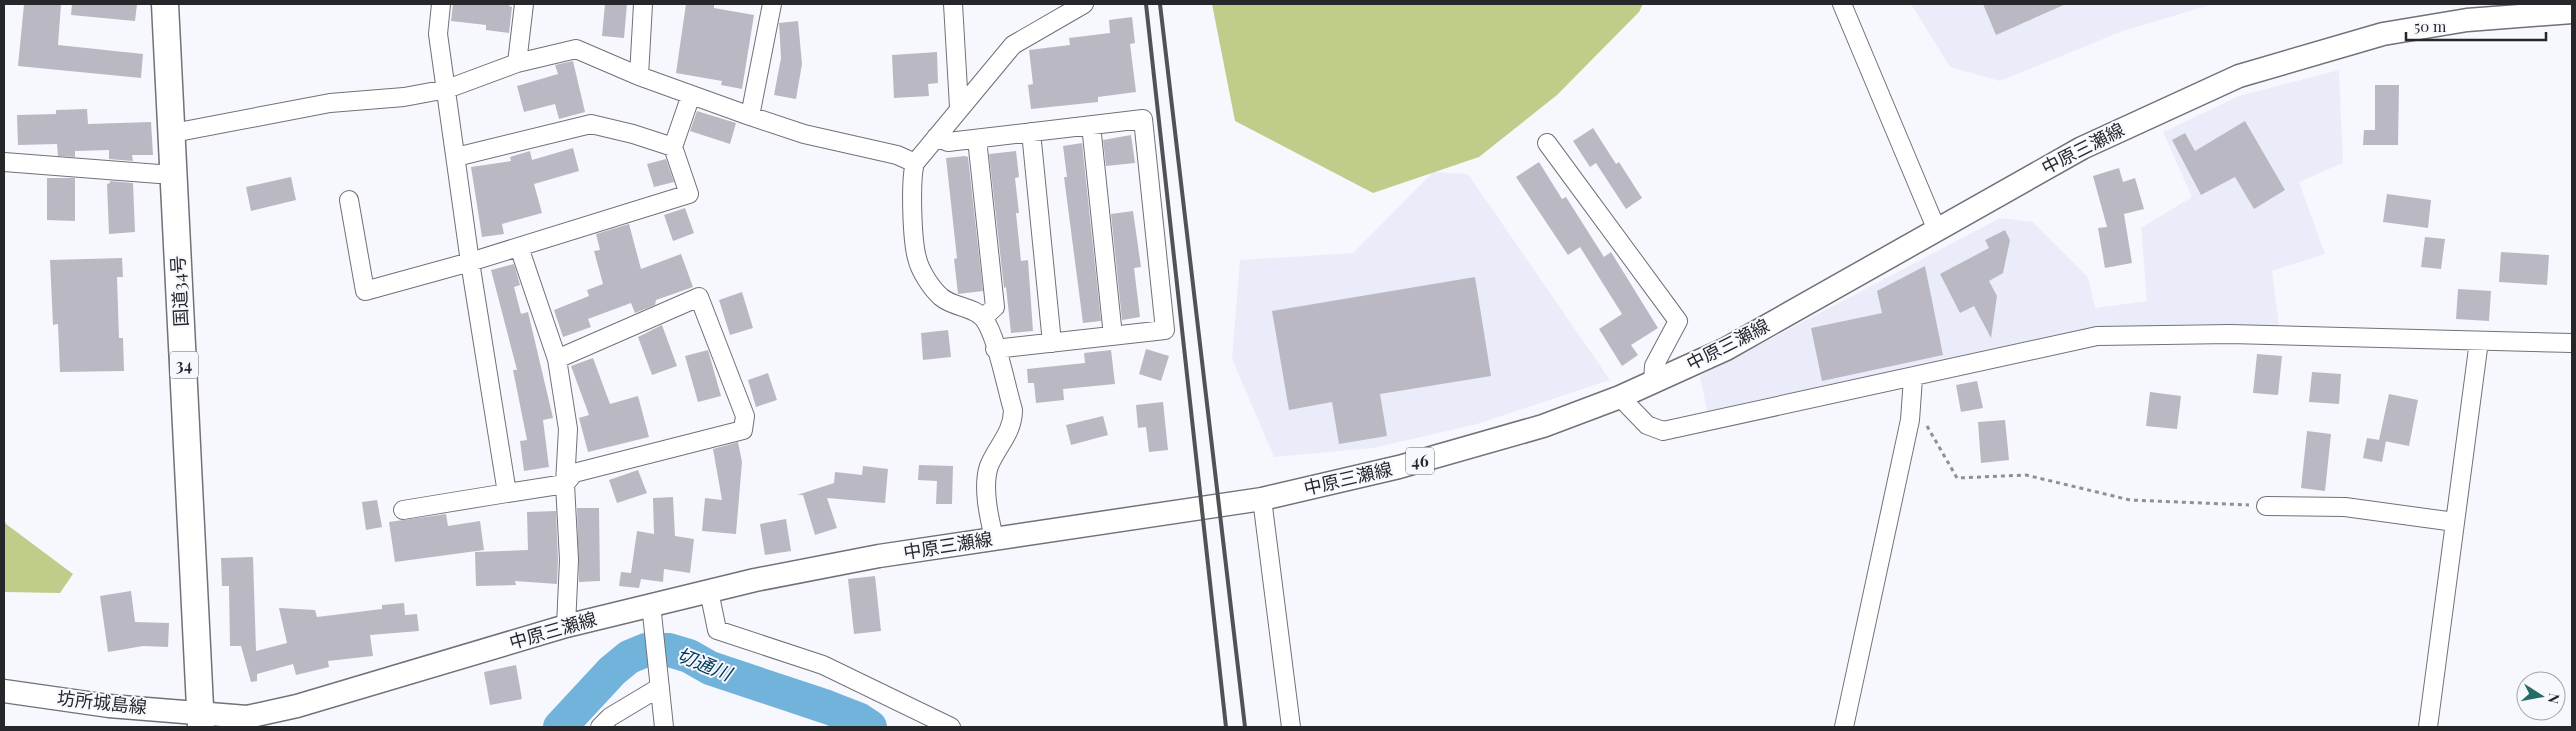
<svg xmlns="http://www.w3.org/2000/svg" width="2576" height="731" font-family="'Playfair Display','Noto Sans JP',serif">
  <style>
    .built { fill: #eaecfa }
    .forest { fill: #bfcd8a }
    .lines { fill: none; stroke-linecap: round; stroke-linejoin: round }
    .river { stroke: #71b3db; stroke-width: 34 }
    .building { fill: #bab9c3 }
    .minor-casing { stroke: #707179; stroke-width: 20 }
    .major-casing { stroke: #707179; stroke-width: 25 }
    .highway-casing { stroke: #707179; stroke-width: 29 }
    .path { stroke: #8f9095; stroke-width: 3; stroke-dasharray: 4 4; stroke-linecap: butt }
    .minor { stroke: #fff; stroke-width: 18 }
    .major { stroke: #fff; stroke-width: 22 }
    .highway { stroke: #fff; stroke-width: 26 }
    .rail { stroke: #515255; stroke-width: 4 }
    .labels { text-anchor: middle; stroke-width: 4; stroke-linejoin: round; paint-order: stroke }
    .shield { fill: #f7f8fe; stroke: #65666a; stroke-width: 1 }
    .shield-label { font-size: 16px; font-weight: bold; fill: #26272a }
    .street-label { font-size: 18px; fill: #26272a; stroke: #f7f8fe }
    .water-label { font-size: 19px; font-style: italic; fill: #003b56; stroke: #f7f8fe }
  </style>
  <rect width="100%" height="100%" fill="#f7f8fe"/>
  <path class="built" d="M 1911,4 L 2213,4 L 2123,31 L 2000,81 L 1950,67 Z
    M 2339,70 L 2343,163 L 2299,182 L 2325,254 L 2272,271 L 2279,326 L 2194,324 L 2085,329 L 1707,411 L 1700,376 L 2000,218 L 2033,222 L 2088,277 L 2095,308 L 2147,301 L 2141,228 L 2192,197 L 2163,132 L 2239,96 Z
    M 1433,172 L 1468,174 L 1610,380 L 1477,424 L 1373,448 L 1274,457 L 1232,359 L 1240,260 L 1353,253 Z"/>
  <path class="forest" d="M 1212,4 L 1643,4 L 1639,12 L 1557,95 L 1479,157 L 1373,193 L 1235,121 Z
    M 4,519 L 6,524 L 73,574 L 60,593 L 4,592 Z"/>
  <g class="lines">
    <path class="river" d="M 560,727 L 612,671 L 629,657 L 646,650 L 669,650 L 689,656 L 710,668 L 827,707 L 858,719 L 870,727"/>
  </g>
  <path class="building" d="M 24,4 L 61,4 L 58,45 L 143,54 L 141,78 L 18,66 Z
    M 72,4 L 137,4 L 135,21 L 71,15 Z
    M 453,4 L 510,4 L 509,6 L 512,7 L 509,33 L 486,30 L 486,25 L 451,21 Z
    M 605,4 L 627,4 L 624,38 L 602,36 Z
    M 686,4 L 714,4 L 714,8 L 754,15 L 742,89 L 721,85 L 722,81 L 676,73 Z
    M 1983,4 L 2066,4 L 1996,35 Z
    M 1132,17 L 1135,43 L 1130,44 L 1136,92 L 1098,97 L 1098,102 L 1031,109 L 1028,85 L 1033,84 L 1029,50 L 1070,45 L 1069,38 L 1110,33 L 1109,20 Z
    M 798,21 L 802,64 L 796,99 L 774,95 L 781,58 L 779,23 Z
    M 937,52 L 938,83 L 928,84 L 929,96 L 894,98 L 892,55 Z
    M 573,61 L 585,112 L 559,119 L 555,104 L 524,112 L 517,86 L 558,74 L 555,65 Z
    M 2375,85 L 2399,85 L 2398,145 L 2363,145 L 2364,130 L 2375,130 Z
    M 87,109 L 88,124 L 151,122 L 153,155 L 132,155 L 133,161 L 109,159 L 109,150 L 75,151 L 75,157 L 58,156 L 57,144 L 18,145 L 17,115 L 56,114 L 56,110 Z
    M 697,111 L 736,123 L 730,144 L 690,131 Z
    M 2245,121 L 2285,190 L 2254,209 L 2235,177 L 2201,195 L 2172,140 L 2185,133 L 2195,151 Z
    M 1593,128 L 1616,164 L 1619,162 L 1642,198 L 1626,209 L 1596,163 L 1590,167 L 1573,141 Z
    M 1131,135 L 1135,163 L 1106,166 L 1103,140 Z
    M 1082,143 L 1101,321 L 1083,323 L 1064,177 L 1067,177 L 1063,146 Z
    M 573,148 L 579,171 L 534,184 L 542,213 L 502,224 L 504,234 L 482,237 L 471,167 L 511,161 L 510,157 L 530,151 L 532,160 Z
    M 1016,151 L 1019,177 L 1015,178 L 1019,213 L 1016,213 L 1021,261 L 1028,260 L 1033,331 L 1011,333 L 1006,287 L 1004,288 L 989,154 Z
    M 965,156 L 968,157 L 983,291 L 958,294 L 954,259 L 957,258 L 946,158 Z
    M 666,159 L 674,182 L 654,187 L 647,164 Z
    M 1539,162 L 1562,199 L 1566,197 L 1604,257 L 1611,252 L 1658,328 L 1631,345 L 1638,355 L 1622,366 L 1599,329 L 1622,314 L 1580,247 L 1568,255 L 1516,177 Z
    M 2119,168 L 2123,182 L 2135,178 L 2144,209 L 2124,214 L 2132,263 L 2105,268 L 2098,228 L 2107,227 L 2093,176 Z
    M 291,177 L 296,200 L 251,211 L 246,187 Z
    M 47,178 L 75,178 L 75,221 L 47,220 Z
    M 110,181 L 133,183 L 135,232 L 109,234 L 107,184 L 110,183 Z
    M 2387,194 L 2431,200 L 2428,228 L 2383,222 Z
    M 685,208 L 694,233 L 673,241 L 664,215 Z
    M 1133,211 L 1141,267 L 1134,268 L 1140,317 L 1122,320 L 1111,214 Z
    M 629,224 L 641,269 L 681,254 L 693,287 L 656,300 L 655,305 L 635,313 L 631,303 L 588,319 L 591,327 L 563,337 L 554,310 L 589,296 L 587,290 L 603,284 L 594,251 L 600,250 L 596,234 Z
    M 2005,230 L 2010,240 L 2003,273 L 1989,281 L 1997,296 L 1991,338 L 1974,306 L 1960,313 L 1940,274 L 1989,248 L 1985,240 Z
    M 2425,237 L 2445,239 L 2441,269 L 2421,267 Z
    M 2501,252 L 2549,255 L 2547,285 L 2499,282 Z
    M 122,258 L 123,277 L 117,277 L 119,338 L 123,338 L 124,371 L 60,372 L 58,324 L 53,325 L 50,260 Z
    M 514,264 L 520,285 L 514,287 L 521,314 L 528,312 L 553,418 L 543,420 L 549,467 L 524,471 L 520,441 L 527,440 L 513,370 L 517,370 L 491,270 Z
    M 1925,266 L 1943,355 L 1822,381 L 1811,328 L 1882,313 L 1877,291 Z
    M 1475,277 L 1491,376 L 1380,394 L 1387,436 L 1339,444 L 1332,402 L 1289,410 L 1272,311 Z
    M 2458,289 L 2491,291 L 2489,321 L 2456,319 Z
    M 742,292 L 753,328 L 730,335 L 719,300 Z
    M 662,325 L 677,366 L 652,375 L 638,337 Z
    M 948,330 L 951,357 L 923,360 L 921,333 Z
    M 1146,349 L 1169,356 L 1161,381 L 1139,374 Z
    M 708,350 L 721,396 L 698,402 L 685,356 Z
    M 1111,350 L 1115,384 L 1063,389 L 1064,400 L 1036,403 L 1034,383 L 1028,383 L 1027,369 L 1085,363 L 1084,353 Z
    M 2257,354 L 2282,356 L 2278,395 L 2253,393 Z
    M 593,358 L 610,404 L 638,396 L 649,437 L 588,452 L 579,418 L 589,415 L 571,366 Z
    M 2312,372 L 2341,374 L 2339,404 L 2309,402 Z
    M 768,373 L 777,400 L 756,407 L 748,380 Z
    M 1977,381 L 1983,408 L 1961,412 L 1956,385 Z
    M 2150,392 L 2181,396 L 2177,429 L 2146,426 Z
    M 2389,394 L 2418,400 L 2409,446 L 2379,440 Z
    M 1163,402 L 1168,450 L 1149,452 L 1146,427 L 1138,428 L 1136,405 Z
    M 1103,416 L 1108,435 L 1071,445 L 1066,425 Z
    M 2005,420 L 2009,460 L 1981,463 L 1978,422 Z
    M 2307,431 L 2331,434 L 2325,491 L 2301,488 Z
    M 2367,438 L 2386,441 L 2382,462 L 2363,458 Z
    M 738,442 L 742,462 L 736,534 L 702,531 L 705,498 L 722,500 L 713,449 Z
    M 919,465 L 953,466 L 952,504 L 936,504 L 937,481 L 918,480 Z
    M 863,466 L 888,469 L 885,503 L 827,498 L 837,528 L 815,535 L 803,495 L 797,495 L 834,483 L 835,472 L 862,475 Z
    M 638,470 L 647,493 L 617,503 L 609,480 Z
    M 673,497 L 675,536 L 694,539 L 690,573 L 664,569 L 663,582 L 641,579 L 639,588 L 619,586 L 621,572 L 631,573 L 637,531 L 654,534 L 653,498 Z
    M 377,500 L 382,527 L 366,530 L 362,502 Z
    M 577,508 L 599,508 L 600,581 L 579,582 Z
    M 556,511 L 558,560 L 557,584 L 515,581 L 516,585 L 476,586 L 475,552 L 528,550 L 527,512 Z
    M 446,514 L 448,526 L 480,521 L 484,550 L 395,562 L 389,522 Z
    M 786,519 L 791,551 L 765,555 L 760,524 Z
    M 253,557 L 256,651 L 287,643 L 279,608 L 315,610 L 317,617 L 382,609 L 382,605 L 404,603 L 405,615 L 417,614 L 419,631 L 370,635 L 373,656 L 328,661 L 329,667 L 296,675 L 293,664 L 257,674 L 257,681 L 251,682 L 241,646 L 230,646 L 229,586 L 222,586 L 221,558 Z
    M 875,576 L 881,631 L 854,634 L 848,579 Z
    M 131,591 L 135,622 L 169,623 L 168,647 L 143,646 L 108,652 L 100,596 Z
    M 516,665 L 522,699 L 490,705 L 484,672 Z"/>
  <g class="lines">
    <defs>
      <path id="minor" d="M 441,4 L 438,34 L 470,262 L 507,493 L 565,484 L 569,560 L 566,626
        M 953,4 L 959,107
        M 1842,4 L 1936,228
        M 517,63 L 524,4
        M 639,76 L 643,4
        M 750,116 L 772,4
        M 1091,125 L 1113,336
        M 1031,132 L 1052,343
        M 173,133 L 330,103 L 404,97 L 447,89 L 517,63 L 576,49 L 639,76 L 750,116 L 804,134 L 897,155 L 915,163
        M 936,137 L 948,142 L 1143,119 L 1165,330 L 995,349
        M 977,139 L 995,307 L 983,318
        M 1547,143 L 1678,321 L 1654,366 L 1653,382
        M 456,157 L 591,124 L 633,134 L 673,147
        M 4,162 L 159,174 L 174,172
        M 349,200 L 365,291 L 470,262 L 689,194 L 673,147 L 691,95
        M 519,247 L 557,359 L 568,429 L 565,484
        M 557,359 L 699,297 L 745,416 L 743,430 L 574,473 L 565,484
        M 1620,397 L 1647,425 L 1663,431 L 2097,336 L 2230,334 L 2572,343
        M 1262,499 L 1291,727
        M 2266,506 L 2345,507 L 2455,522
        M 403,510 L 507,493
        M 994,538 C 989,517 982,487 989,466 C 997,446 1013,433 1013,410 C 1006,387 997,337 984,319 C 974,306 954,308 941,297 C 931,288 920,271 917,258 C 912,240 910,180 915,163 L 1013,45 L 1084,4
        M 709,591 L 717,630 L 823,665 L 951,727
        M 651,604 L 664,727
        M 600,727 L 610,717 L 660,687
        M 1844,727 L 1910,420 L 1913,378
        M 2428,727 L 2479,341"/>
      <path id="major" d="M 4,691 L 109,706 L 247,717 L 297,706 L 566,626 L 755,580 L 879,556 L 1262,499 L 1399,467 L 1543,426 L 1620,397 L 1726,349 L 2082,148 L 2239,76 L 2383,34 L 2467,20 L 2572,12"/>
      <path id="highway" d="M 165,4 L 201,727"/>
    </defs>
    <use href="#minor" class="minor-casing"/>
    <use href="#major" class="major-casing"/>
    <use href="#highway" class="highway-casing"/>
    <path class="path" d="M 1927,426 L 1957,478 L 2026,475 L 2130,500 L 2249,505"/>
    <use href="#minor" class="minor"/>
    <use href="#major" class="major"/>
    <use href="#highway" class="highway"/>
    <path class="rail" d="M 1146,4 L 1226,727
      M 1160,4 L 1245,727"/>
  </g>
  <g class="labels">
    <g class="shield">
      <rect x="170" y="351.5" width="28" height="27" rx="4"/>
      <rect x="1406" y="447.5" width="28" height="27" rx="4"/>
    </g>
    <g class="shield-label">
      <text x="184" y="371">34</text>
      <text x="1420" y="467">46</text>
    </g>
    <g class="street-label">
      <text transform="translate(2083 149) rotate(-27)" y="6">中原三瀬線</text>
      <text transform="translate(180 291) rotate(-93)" y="6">国道34号</text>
      <text transform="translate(1728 345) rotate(-27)" y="6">中原三瀬線</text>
      <text transform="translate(1348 479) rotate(-13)" y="6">中原三瀬線</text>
      <text transform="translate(948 546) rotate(-9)" y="6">中原三瀬線</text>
      <text transform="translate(553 631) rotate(-16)" y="6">中原三瀬線</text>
      <text transform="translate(102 703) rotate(6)" y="6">坊所城島線</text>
    </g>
    <g class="water-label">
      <text transform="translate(704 664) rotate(22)" y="7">切通川</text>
    </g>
  </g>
  <rect width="2576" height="731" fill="none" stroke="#26272a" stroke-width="10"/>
  <g transform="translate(2541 696) rotate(101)"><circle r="24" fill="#f7f8fe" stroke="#a3a4a9"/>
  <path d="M0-4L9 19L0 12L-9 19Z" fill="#236d65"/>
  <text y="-8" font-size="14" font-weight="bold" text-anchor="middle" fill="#26272a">N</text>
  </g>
  <path d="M2406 32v8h140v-8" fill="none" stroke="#26272a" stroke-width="2.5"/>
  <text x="2414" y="32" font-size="15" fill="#26272a" stroke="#f7f8fe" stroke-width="4" paint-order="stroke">50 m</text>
</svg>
